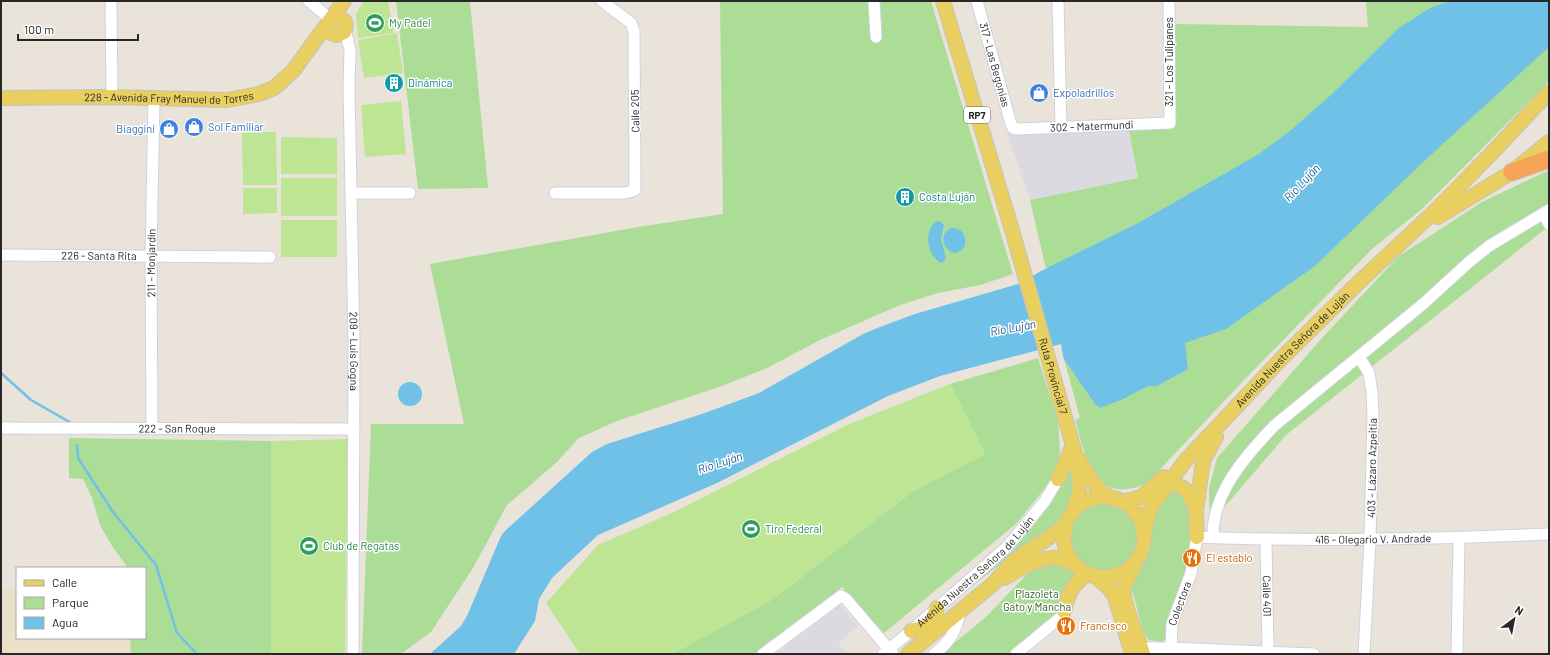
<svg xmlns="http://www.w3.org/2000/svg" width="1550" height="655" font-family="Barlow,sans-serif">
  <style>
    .industrial { fill: #dcd9e1 }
    .education { fill: #eae1c8 }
    .green { fill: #acdd97 }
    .pitch { fill: #bee593 }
    .water { fill: #70c1e7 }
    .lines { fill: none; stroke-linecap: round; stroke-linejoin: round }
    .stream { stroke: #70c1e7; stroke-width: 2.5 }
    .minor-casing { stroke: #ced1e0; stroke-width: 13 }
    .major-casing { stroke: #c3c3c3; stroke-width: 16 }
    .highway-casing { stroke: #c3c3c3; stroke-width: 19 }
    .minor { stroke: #fff; stroke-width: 11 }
    .major { stroke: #e8cf5f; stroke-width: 14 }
    .highway { stroke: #f5a458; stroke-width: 17 }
    .labels { text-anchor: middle; stroke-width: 3; stroke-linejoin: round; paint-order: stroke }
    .shield { fill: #fff; stroke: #686868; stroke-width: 1 }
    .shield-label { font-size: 10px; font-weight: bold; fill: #272727 }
    .leisure-label { font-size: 11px; fill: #27864d; stroke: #fff; text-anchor: start }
    .street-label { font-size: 11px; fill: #272727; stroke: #fff }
    .culture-label { font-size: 11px; fill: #0d838f; stroke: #fff; text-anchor: start }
    .shop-label { font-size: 11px; fill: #366cbe; stroke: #fff; text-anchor: start }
    .food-label { font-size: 11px; fill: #c56008; stroke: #fff; text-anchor: start }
    .park-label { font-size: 11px; fill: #275e1c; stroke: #fff }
    .water-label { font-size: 12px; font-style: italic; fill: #145e8e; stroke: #fff }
  </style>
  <rect width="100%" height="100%" fill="#e9e3d9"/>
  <path class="industrial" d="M 1129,130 L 1138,178 L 1030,200 L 1007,132 Z
    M 840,605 L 858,626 L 838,643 L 847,654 L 775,654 Z"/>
  <path class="education" d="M 1,589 L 17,589 L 17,638 L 130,638 L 131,654 L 1,654 Z"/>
  <path class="green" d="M 396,1 L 470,1 L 488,188 L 418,189 Z
    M 720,1 L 931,1 L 1013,274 L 980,285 L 938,293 L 900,305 L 820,340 L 767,368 L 722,386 L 617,421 L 579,438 L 556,463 L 507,505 L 473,568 L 431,632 L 401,654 L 362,654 L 371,424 L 464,424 L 430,264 L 638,227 L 723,214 Z
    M 1366,1 L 1467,1 L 1306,132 L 1051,291 L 1030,200 L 1138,178 L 1129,130 L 1172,128 L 1173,24 L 1368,27 Z
    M 1549,5 L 1549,81 L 1421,210 L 1373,248 L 1244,380 L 1151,479 C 1141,487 1131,490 1119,489 C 1090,487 1082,443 1075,420 L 1080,418 L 1061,348 L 1104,343 Z
    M 1549,170 L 1549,226 L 1286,435 L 1210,524 L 1209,488 L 1217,458 L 1322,338 L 1399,256 L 1482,202 Z
    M 1038,358 L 1058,420 L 1060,452 L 1057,466 L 1045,488 L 1017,523 L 884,633 L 842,587 L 758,654 L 672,654 L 773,599 L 913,491 L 985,454 L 950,384 Z
    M 69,438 L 271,441 L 271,654 L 131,654 L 130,638 L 145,638 L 145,568 L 128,568 L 112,546 L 100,525 L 92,498 L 83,479 L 69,478 Z
    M 1072,460 L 1075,499 L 1057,524 L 1016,552 L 949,604 L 939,611 C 961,592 986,575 1007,554 C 1035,528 1058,496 1072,460 Z
    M 1180,488 L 1193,518 L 1189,557 L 1185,575 L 1168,619 L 1166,638 L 1162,642 L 1149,640 L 1143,631 L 1132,590 C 1132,574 1144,564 1149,550 C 1151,542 1149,534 1151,525 C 1152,516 1162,501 1166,492 Z
    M1069 536a36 36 0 1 1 72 0a36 36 0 1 1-72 0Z
    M 1048,562 L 1072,567 L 1082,575 L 1061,610 L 1011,654 L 941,654 L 986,617 L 1031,570 Z"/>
  <path class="pitch" d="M 364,1 L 388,1 L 394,33 L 358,38 L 356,14 Z
    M 397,33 L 403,73 L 364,78 L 358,40 Z
    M 401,101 L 406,154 L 365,157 L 361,105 Z
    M 242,132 L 276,132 L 277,185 L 243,185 Z
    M 281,137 L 337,138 L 337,174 L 281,174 Z
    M 281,178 L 337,178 L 337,216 L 281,216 Z
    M 243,188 L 277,188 L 277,213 L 243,214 Z
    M 281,220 L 337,220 L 337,257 L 281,257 Z
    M 950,384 L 985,454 L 913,491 L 773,599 L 672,654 L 580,654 L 546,603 L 598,545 L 674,512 L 849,424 Z
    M 348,439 L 345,654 L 271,654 L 271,441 Z"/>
  <path class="water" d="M 1451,1 L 1549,1 L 1549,47 L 1422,163 L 1315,266 L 1226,329 L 1185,343 L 1188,369 L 1157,386 L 1148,386 L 1123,399 L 1100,408 L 1095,404 L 1064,359 L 1061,344 L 940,376 L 888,396 L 717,483 L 598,535 L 552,578 L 539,599 L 535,621 L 514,654 L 430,654 L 461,626 L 467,616 L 501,536 L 506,530 L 592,452 L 607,444 L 702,414 L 759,393 L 863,334 L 880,327 L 915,314 L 1018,284 L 1041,271 L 1138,223 L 1259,154 L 1291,130 L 1332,94 L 1399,28 L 1430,8 Z
    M 937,221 L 941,222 L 944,225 L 941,240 L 946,258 L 942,263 L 939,262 C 927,253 923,231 937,221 Z
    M 951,228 C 963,228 968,237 964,248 L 957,253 C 943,253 938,234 951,228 Z
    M398 394a12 12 0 1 1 24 0a12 12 0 1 1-24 0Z"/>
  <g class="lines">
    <path class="stream" d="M 1,373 L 31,400 L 73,424
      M 77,445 L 78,458 L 113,512 L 156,565 L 177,633 L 197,654"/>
    <defs>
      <g id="minor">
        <path d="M 111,1 L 112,97"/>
        <path d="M 309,1 L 330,19"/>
        <path d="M 874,1 L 876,37"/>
        <path id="s1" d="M 977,1 L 1011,124 L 1013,128 L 1018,129 L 1170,123 L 1169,1"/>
        <path d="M 1058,1 L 1061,128"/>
        <path id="s2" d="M 345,29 L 350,50 L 349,88 L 354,343 L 353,654"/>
        <path d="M 352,193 L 410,193"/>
        <path d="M 555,193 L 625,193 L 635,190 L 634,31 L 631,23 L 602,1"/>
        <path d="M 1544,214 L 1549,224"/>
        <path id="s3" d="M 1,255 L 270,257"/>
        <path d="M 1359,357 L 1369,373 L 1372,393 L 1373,415 L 1370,540 L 1364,654"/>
        <path id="s4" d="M 1,428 L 354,429"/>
        <path id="s5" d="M 152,429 L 151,256 L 154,98"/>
        <path d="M 1213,537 C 1212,493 1246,455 1275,425 L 1423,304 L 1469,262 L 1489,246 L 1549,210"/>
        <path id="s6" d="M 1266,540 L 1268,653"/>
        <path d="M 1142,648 L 1171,648 L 1314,654"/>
        <path id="s7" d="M 1171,648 L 1172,624 L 1191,573 L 1197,537 C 1315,542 1432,539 1549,534"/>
        <path d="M 763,654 L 841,596 L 846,599 L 893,654"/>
        <path id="s8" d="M 883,654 L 911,631 L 1007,547 L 1045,501 L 1058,479"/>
        <path d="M 934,654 C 950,642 956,631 960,612"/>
        <path d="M 1016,654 L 1061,617 L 1064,611"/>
        <path d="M 1457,654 L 1459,538"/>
      </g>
      <g id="major">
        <path id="s9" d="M 943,1 L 1012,230 L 1075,453 C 1078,476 1084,486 1074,509"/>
        <path d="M 328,23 C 327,30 330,34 337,35 L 344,32 C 349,23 343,16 333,17"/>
        <path id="s10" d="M 1,98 L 112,97 L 227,100 L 259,94 L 274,88 L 293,71 L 344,1"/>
        <path d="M 1438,217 L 1512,172 L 1549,142"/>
        <path d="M 1078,458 L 1096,486 L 1110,498"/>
        <path d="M 1058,479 L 1073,445"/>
        <path d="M 1169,483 C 1188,487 1190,493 1196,510"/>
        <circle cx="1104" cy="537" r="40"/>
        <path d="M 1123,502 L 1141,497 L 1164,477"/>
        <path id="s11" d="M 1144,534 L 1149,512 L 1152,506 L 1186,460 L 1284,356 L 1356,285 L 1435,211 L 1490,155 L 1549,92"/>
        <path d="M 1197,537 L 1196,511 L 1202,468 L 1204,459 L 1216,437"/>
        <path d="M 1134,567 C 1131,573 1126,580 1124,587 C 1121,602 1139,638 1143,654"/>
        <path d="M 1096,577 L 1108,587 L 1115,597 L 1132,654"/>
        <path d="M 1004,578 C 1018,570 1041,556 1058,558 C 1063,559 1068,562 1073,564"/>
        <path d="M 1064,611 C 1068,594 1072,585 1087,574"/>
        <path d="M 928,630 L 937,608"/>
        <path d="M 911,631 L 930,626 L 942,621"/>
        <path d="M 908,654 L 993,584 L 1013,562 L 1028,551 L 1047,539 L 1066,524"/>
      </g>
      <path id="highway" d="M 1512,172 L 1549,159"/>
    </defs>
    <use href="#minor" class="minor-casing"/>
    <use href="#major" class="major-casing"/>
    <use href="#highway" class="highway-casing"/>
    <use href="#minor" class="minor"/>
    <use href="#major" class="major"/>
    <use href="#highway" class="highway"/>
  </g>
  <defs>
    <symbol id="stadium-disc" viewBox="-11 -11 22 22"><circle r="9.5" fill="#2e9e5b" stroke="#fff"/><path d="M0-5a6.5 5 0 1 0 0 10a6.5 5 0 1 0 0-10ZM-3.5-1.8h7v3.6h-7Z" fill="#fff"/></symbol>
    <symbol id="building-disc" viewBox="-11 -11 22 22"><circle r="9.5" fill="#0f9aa8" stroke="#fff"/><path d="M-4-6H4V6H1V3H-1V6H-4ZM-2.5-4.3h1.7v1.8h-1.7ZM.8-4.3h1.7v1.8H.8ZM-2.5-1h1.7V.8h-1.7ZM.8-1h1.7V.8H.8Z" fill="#fff"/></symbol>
    <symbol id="shop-disc" viewBox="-11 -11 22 22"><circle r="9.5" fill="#3f7fe0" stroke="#fff"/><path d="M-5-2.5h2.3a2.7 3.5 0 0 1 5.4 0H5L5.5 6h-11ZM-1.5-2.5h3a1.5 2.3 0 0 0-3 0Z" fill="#fff"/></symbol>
    <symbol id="restaurant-disc" viewBox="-11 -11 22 22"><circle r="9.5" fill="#e8710a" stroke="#fff"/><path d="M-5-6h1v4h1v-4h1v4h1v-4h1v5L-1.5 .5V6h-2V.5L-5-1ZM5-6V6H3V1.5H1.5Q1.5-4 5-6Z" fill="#fff"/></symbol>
  </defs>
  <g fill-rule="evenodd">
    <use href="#stadium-disc" x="364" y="12" width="22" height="22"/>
    <use href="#building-disc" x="383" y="72" width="22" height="22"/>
    <use href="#shop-disc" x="1028" y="82" width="22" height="22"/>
    <use href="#shop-disc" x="183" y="116" width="22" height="22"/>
    <use href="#shop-disc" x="158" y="118" width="22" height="22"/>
    <use href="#building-disc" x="894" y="186" width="22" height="22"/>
    <use href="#stadium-disc" x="740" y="518" width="22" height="22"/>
    <use href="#stadium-disc" x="298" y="535" width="22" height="22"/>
    <use href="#restaurant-disc" x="1181" y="547" width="22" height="22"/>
    <use href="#restaurant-disc" x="1055" y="615" width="22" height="22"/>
  </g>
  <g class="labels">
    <rect class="shield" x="964" y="107" width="26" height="16" rx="3"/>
    <g class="shield-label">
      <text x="977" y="119">RP7</text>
    </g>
    <g class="leisure-label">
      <text x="389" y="27">My Padel</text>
      <text x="765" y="533">Tiro Federal</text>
      <text x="323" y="550">Club de Regatas</text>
    </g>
    <g class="street-label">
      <text transform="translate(1169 62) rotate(-90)" y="4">321 - Los Tulipanes</text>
      <text dy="4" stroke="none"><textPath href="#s1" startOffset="66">317 - Las Begonias</textPath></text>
      <text dy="4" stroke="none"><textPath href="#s10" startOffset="168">228 - Avenida Fray Manuel de Torres</textPath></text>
      <text transform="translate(635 111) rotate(-91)" y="4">Calle 205</text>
      <text dy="4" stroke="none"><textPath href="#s1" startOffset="211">302 - Matermundi</textPath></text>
      <text dy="4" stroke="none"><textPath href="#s3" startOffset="98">226 - Santa Rita</textPath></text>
      <text dy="4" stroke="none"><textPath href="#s5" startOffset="166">211 - Monjardín</textPath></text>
      <text dy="4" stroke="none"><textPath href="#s11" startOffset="240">Avenida Nuestra Señora de Luján</textPath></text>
      <text dy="4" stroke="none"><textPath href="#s2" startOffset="323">209 - Luis Gogna</textPath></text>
      <text dy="4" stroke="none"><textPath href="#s9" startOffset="391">Ruta Provincial 7</textPath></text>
      <text dy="4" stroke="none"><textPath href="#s4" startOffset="176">222 - San Roque</textPath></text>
      <text transform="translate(1372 468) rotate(-89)" y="4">403 - Lázaro Azpeitia</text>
      <text dy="4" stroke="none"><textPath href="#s7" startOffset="291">416 - Olegario V. Andrade</textPath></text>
      <text dy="4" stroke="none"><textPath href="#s8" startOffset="124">Avenida Nuestra Señora de Luján</textPath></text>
      <text dy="4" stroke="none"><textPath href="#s6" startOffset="56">Calle 401</textPath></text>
      <text dy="4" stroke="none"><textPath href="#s7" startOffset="46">Colectora</textPath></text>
    </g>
    <g class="culture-label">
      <text x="408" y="87">Dinámica</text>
      <text x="919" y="201">Costa Luján</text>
    </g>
    <g class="shop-label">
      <text x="1053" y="97">Expoladrillos</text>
      <text x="208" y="131">Sol Familiar</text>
      <text x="155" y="133" text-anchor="end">Biaggini</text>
    </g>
    <g class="food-label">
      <text x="1206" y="562">El establo</text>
      <text x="1080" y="630">Francisco</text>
    </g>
    <g class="park-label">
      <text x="1037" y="598">Plazoleta<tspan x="1037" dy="13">Gato y Mancha</tspan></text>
    </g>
    <g class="water-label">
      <text transform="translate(1302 183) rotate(-47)" y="4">Río Luján</text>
      <text transform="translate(1013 328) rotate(-10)" y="4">Río Luján</text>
      <text transform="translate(720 463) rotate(-18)" y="4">Río Luján</text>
    </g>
  </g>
  <rect width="1550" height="655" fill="none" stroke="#272727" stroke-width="4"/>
  <rect x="16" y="567" width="130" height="72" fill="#ffffff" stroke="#a9a9a9"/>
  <rect x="24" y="580" width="20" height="6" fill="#e8cf5f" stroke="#a9a9a9"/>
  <text x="52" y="587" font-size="12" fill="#272727">Calle</text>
  <rect x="24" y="597" width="20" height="12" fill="#acdd97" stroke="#a9a9a9"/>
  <text x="52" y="607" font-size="12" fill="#272727">Parque</text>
  <rect x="24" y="617" width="20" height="12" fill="#70c1e7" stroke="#a9a9a9"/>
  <text x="52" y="627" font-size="12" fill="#272727">Agua</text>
  <g transform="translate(1514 619) rotate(32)" stroke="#ffffff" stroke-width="3" paint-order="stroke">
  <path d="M0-3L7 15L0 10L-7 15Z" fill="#272727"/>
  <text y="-6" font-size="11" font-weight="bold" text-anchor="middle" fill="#272727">N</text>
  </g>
  <path d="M18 34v6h120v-6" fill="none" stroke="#272727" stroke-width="2"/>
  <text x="24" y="34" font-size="12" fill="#272727" stroke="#ffffff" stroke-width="3" paint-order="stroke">100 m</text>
</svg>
